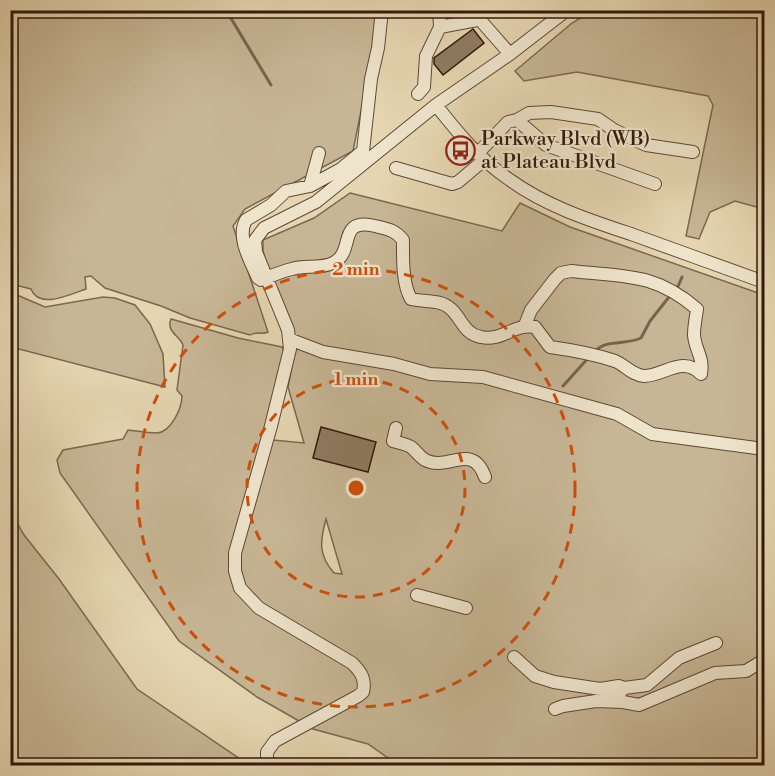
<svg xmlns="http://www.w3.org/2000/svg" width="775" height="776" font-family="'Libre Bodoni',serif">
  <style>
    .green { fill: #c7b695; stroke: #7c6750; stroke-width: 1.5; fill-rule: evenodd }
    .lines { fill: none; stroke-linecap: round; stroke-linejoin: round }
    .stream { stroke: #79634d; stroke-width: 3 }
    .building { fill: #8f7b61; stroke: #32180b; stroke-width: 1.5 }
    .minor-casing { stroke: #5f4834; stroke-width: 14 }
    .minor { stroke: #eee4cc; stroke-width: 12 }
    .ring { fill: none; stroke: #cd4f0c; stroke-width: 3; stroke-dasharray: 10 8 }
    .labels { text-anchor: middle; stroke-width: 4.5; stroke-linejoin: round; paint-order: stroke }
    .poi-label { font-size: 20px; fill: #32180b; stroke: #eee4cc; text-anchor: start }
    .centre { fill: #cd4f0c; stroke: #eee4cc; stroke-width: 3 }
    .ring-label { font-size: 18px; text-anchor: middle; font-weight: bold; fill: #cd4f0c; stroke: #eee4cc; stroke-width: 4.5; stroke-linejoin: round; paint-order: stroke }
  </style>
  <rect width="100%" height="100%" fill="#e5d6b1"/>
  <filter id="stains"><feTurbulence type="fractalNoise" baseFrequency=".00333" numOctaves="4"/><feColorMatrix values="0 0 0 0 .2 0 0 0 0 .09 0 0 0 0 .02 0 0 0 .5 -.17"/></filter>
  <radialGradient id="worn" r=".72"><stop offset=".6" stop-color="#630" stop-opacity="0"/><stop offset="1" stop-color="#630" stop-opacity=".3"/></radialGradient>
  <path class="green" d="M 10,11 L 381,11 L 353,151 L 245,209 L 233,226 L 268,332 C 262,335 255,331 250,335 L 190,318 L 161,306 L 105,288 L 91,276 L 85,277 L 86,289 C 71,294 39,310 31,289 L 11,284 Z
    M 592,11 L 764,11 L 764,209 L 735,201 L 710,212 L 699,239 L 686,236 L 713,105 L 708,96 L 577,72 L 524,81 L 515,71 L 572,23 Z
    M 350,193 L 502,231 L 520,203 L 570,227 L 764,295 L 764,765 L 398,765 L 368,744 L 313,729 L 257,697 L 179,641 L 60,473 L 57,460 L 63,450 L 123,439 L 128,430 C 137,431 147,433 157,433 C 171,432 182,408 182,396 L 177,390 L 183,345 C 179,335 166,332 171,319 L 238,338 L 282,347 L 284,350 L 271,409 L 254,465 L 273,440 L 304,443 L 288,387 L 294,356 L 263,251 L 263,240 L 314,218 ZM 326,519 L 342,574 L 334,573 C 318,555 320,541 326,519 Z
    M 10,292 L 45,307 L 103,297 L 115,298 L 135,305 L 150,324 L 163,354 L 165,387 L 11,347 Z
    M 11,512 L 24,535 L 59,579 L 137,689 L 249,765 L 11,765 Z"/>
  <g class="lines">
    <path class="stream" d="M 226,10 L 271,85
      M 676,291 L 682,277
      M 594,352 C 608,338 624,346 641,338 L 650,321 L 669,297 L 672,296
      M 563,386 L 590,356"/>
  </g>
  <path class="building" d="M 473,29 L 484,43 L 443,75 L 434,64 L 434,58 Z
    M 321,427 L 376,442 L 368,472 L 313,458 Z"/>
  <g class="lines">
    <defs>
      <path id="minor" d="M 382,10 L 378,48 L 371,79 L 363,151 L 341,169 L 310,186 L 286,191 L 271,205 L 246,220 C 236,237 251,262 258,278 L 261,280 C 271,276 282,271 292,269 C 304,265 321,269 333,263 C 356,252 336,217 375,226 C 388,229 395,230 403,240 C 403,258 402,283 411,299 C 423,302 441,299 451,309 C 462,319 464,334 481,337 C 502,342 514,323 535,327 L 550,347 C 572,350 594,354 615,361 C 625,365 632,375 644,376 C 663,376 683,355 701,374 C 704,357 695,350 694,335 C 694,326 696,317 697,309 C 654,272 624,277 571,271 L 561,273 L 555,279 L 531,310 L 525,325
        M 440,27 L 477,20 L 481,21 L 510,54
        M 418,94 L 424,87 L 426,56 L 440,27 L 439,10
        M 436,105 C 458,133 480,160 510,180 C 546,206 589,220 631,234 C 675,250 720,266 764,282
        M 517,120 L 529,113 L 551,112 L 598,119 L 614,130 L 646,145 L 693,152
        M 477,154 L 508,122 L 517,120 L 546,145 L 655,184
        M 396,168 L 452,184 L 458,182 L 484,160
        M 310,186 L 319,153
        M 289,339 L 323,352 L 394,364 L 430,374 L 483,377 L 617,414 L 652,434 L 764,449
        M 396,428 L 393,441 C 399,443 406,444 411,447 C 416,451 420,457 425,460 C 448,472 472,441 485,477
        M 417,595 L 466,608
        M 514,657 L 535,676 L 554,682 L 600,689 L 619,686 L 624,688
        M 605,699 L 619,694 L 624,688 L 647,685 L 679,658 L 716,643
        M 555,709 L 563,706 L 596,701 L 623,702 L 639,705 L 715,673 L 746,671 L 764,660
        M 267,766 L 267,752 L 275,741 L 358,696 L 363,692 C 366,679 361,672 352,663 L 259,608 L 240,588 L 235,571 L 235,553 L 271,426 L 290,349 L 288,330 L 256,252 L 255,240 L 264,228 L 316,202 L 436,105 L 510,54 L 567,10"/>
    </defs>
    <use href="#minor" class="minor-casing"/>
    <use href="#minor" class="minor"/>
  </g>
  <g class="ring">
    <circle cx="356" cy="488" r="109"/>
    <circle cx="356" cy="488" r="219"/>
  </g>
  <defs>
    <symbol id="bus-ring" viewBox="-11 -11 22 22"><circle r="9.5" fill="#eee4cc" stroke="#8f2418" stroke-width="1.5"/><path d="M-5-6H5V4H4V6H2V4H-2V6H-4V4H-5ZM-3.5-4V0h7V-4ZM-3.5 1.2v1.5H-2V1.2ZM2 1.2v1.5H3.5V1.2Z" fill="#8f2418"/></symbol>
  </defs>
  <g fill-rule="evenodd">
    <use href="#bus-ring" x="444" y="134" width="33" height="33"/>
  </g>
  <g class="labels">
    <g class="poi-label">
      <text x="481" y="145">Parkway Blvd (WB)<tspan x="481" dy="23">at Plateau Blvd</tspan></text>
    </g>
  </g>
  <circle cx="356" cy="488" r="9" class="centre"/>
  <g class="ring-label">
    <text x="356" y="275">2 min</text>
    <text x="356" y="385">1 min</text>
  </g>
  <rect width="775" height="776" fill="none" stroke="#e5d6b1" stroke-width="36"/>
  <rect x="12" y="12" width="751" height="752" fill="none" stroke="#32180b" stroke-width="3"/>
  <rect x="18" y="18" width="739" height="740" fill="none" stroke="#32180b" stroke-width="1.5"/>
  <rect width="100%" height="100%" filter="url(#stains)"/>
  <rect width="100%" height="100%" fill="url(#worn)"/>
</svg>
